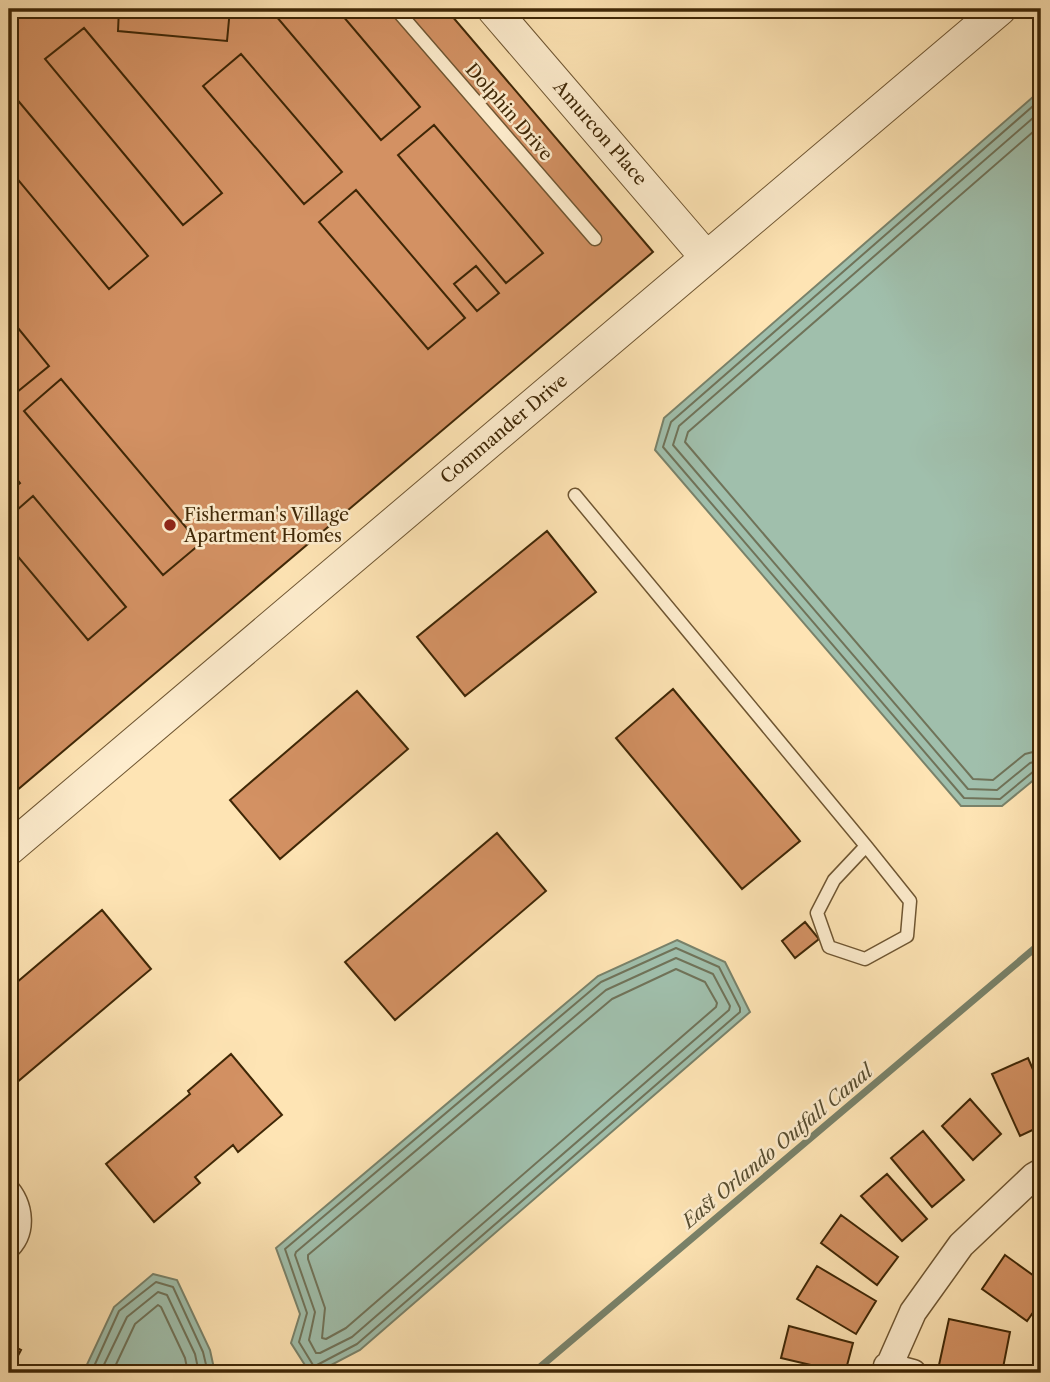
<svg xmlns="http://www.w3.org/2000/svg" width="1050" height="1382" font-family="'Libre Caslon Text',serif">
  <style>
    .water { fill: #a0bfac; stroke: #79826a; stroke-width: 2 }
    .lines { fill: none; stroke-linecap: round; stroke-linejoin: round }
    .shore { stroke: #707359; stroke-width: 2 }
    .stream { stroke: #79826a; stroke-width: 7 }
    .building { fill: #d39163; stroke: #3f2706; stroke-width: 2 }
    .service-casing { stroke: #6f5632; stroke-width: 15 }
    .minor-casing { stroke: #6f5632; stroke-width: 29 }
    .tertiary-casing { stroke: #6f5632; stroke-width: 34 }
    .service { stroke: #feedce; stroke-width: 12 }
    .minor { stroke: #feedce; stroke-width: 26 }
    .tertiary { stroke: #feedce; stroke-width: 32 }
    .poi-dot { fill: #8f2418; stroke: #feedce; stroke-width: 2.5 }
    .labels { text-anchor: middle; stroke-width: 5; stroke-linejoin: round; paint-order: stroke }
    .street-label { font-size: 18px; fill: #3f2706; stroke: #feedce }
    .poi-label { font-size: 18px; fill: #3f2706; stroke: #feedce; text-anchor: start }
    .water-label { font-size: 19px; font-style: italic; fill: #574d30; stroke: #feedce }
  </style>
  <rect width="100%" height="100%" fill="#fee4b4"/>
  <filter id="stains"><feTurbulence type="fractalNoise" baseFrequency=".00286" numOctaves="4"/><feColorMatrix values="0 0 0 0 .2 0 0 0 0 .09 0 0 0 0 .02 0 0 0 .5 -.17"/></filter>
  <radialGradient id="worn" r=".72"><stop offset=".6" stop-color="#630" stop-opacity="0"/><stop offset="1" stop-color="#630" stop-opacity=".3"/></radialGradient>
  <path class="water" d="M 1041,90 L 1041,774 L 1002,806 L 961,806 L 655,450 L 664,418 Z
    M 677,940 L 725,962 L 750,1012 L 360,1350 L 316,1373 L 310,1373 L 291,1343 L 300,1314 L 276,1248 L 598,976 Z
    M 153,1274 L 177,1280 L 210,1350 L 215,1373 L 83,1373 L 114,1307 Z"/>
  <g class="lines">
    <path class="shore" d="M 1041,99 L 671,422 L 663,447 L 964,798 L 1000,799 L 1034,771 L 1041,769
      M 1041,111 L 679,426 L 673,445 L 968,789 L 997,790 L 1030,763 L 1041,760
      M 1041,125 L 688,432 L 685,442 L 973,779 L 993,780 L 1025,754 L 1041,750
      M 676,948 L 719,967 L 740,1008 L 740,1012 L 357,1344 L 317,1365 L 313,1365 L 299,1342 L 307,1313 L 285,1249 L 601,982 Z
      M 676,958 L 713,974 L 730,1006 L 729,1010 L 352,1337 L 320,1353 L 316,1353 L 309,1340 L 315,1312 L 295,1255 L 296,1252 L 606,990 Z
      M 676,969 L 705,982 L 717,1003 L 716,1007 L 346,1328 L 326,1339 L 322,1338 L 325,1308 L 308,1259 L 308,1255 L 612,999 Z
      M 91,1373 L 119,1311 L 156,1282 L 173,1287 L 203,1352 L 208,1373
      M 100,1373 L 127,1317 L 158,1292 L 167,1295 L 195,1354 L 199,1373
      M 112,1373 L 135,1324 L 158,1305 L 161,1307 L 185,1358 L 188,1373"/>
    <path class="stream" d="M 533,1373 L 1041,943"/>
  </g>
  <path class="building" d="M 9,9 L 446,9 L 653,252 L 9,797 Z
    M 119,9 L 230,9 L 227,41 L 118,31 Z
    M 270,9 L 337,9 L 420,107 L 381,140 Z
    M 84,28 L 222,193 L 183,225 L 45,59 Z
    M 241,54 L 342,172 L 304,204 L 203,86 Z
    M 10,91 L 148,256 L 109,289 L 9,169 Z
    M 434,125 L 543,253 L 506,283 L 398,155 Z
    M 356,190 L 465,318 L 428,349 L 319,222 Z
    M 476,266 L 499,293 L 477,311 L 454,284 Z
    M 9,317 L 49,366 L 11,397 L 9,394 Z
    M 61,379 L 200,544 L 163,575 L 24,411 Z
    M 9,469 L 20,483 L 9,492 Z
    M 33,496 L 126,607 L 88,640 L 9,546 L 9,517 Z
    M 547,531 L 596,592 L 465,696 L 417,637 Z
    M 673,689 L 800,841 L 742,889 L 616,738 Z
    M 357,691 L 408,749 L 280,859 L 230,800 Z
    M 497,833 L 546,891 L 395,1020 L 345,962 Z
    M 102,910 L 151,969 L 9,1089 L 9,989 Z
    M 805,922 L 819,939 L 795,958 L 782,941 Z
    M 231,1054 L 282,1115 L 238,1152 L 233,1145 L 195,1177 L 200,1183 L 154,1222 L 106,1164 L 190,1094 L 188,1091 Z
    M 1028,1058 L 1041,1088 L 1041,1126 L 1020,1136 L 992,1074 Z
    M 970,1099 L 1001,1134 L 973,1160 L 942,1126 Z
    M 923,1131 L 964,1180 L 932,1207 L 891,1158 Z
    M 887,1174 L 927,1219 L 902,1241 L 861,1196 Z
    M 841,1215 L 898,1257 L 877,1285 L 821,1243 Z
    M 1005,1255 L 1041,1281 L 1041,1301 L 1027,1321 L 982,1289 Z
    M 817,1266 L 876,1301 L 856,1334 L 797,1299 Z
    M 949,1319 L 1010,1332 L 1002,1373 L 977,1373 L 939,1365 Z
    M 789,1326 L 853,1343 L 845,1373 L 781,1358 Z
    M 9,1344 L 21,1350 L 9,1373 Z"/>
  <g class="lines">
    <defs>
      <path id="service" d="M 396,9 L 595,239
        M 575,495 L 866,846 L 910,901 L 907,936 L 865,959 L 829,947 L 817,913 L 834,880 L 866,846
        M 9,1183 C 28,1203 32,1235 9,1254"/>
      <path id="minor" d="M 887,1366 L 913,1373
        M 886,1373 L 913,1312 L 961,1245 L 1034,1176 L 1041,1172"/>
      <path id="tertiary" d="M 493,9 L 706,257
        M 9,849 L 1000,9"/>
    </defs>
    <use href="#service" class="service-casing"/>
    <use href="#minor" class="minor-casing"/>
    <use href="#tertiary" class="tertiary-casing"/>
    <use href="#service" class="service"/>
    <use href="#minor" class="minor"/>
    <use href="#tertiary" class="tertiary"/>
  </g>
  <circle class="poi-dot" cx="170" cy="525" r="7"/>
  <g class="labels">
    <g class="street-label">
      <text transform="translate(509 112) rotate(49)" y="6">Dolphin Drive</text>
      <text transform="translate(600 133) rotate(49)" y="6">Amurcon Place</text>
      <text transform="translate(504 429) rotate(-40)" y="6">Commander Drive</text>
    </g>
    <g class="poi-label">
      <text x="184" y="521">Fisherman's Village<tspan x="184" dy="21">Apartment Homes</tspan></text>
    </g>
    <g class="water-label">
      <text transform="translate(777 1146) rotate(-40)" y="7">East Orlando Outfall Canal</text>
    </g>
  </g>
  <rect width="1050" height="1382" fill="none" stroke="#fee4b4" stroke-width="35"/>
  <rect x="10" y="10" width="1029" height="1361" fill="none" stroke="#3f2706" stroke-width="3.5"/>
  <rect x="18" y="18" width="1015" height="1347" fill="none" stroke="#3f2706" stroke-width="2"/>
  <rect width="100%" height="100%" filter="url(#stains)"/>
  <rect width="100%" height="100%" fill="url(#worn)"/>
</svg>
